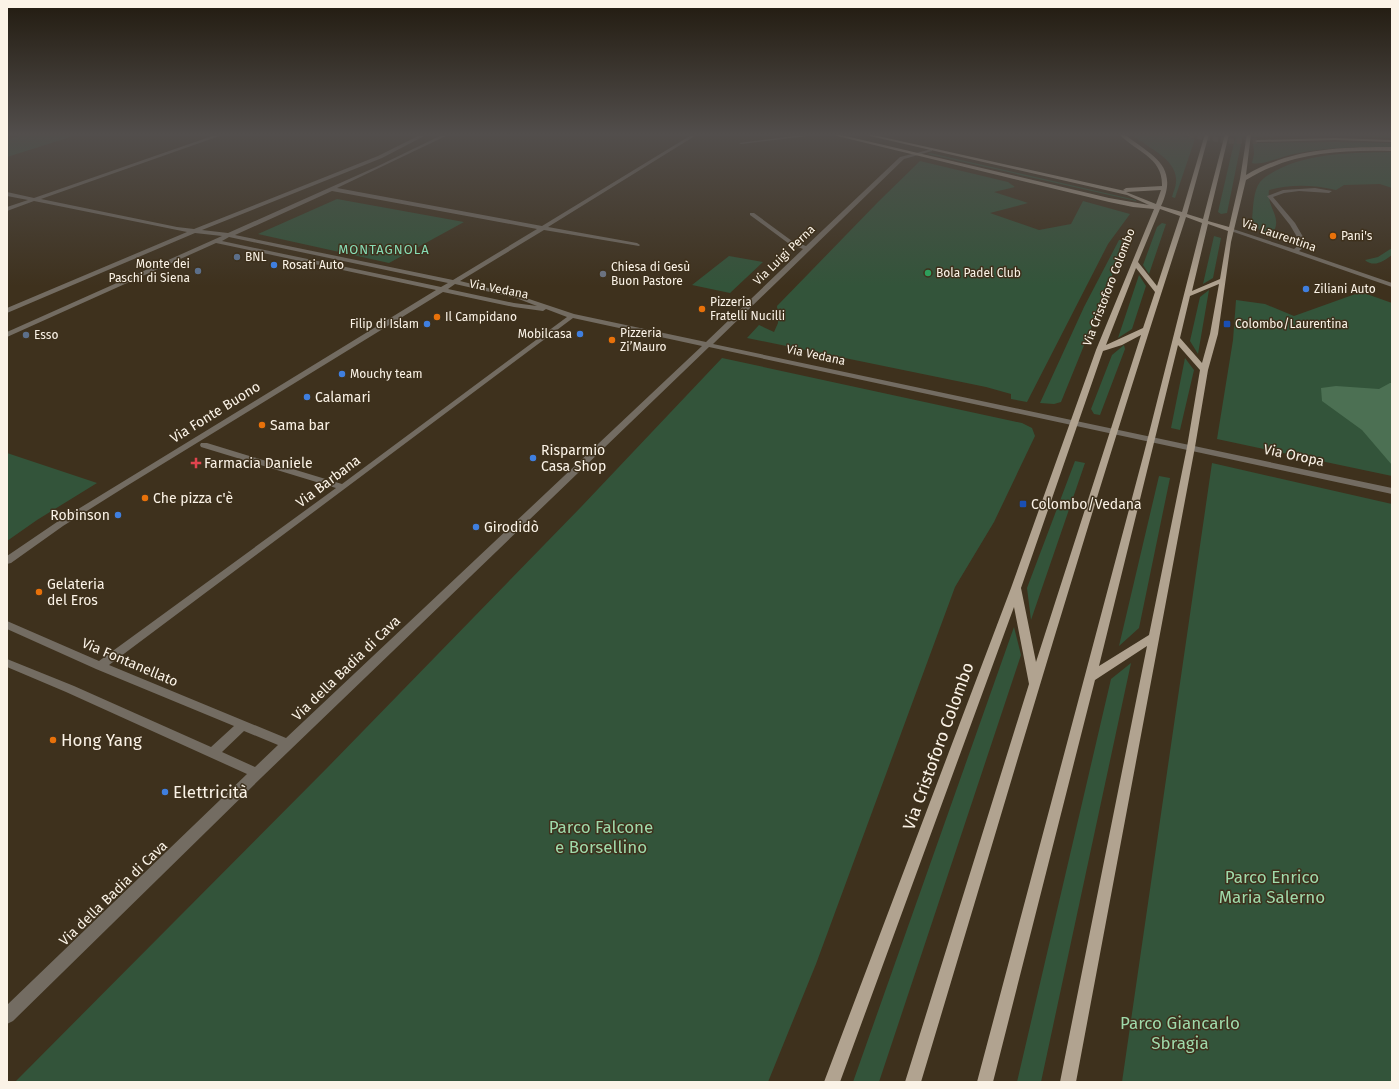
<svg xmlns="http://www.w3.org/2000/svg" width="1399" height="1089" font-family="'Fira Sans',sans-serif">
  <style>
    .green { fill: #33543a }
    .forest { fill: #4c7053 }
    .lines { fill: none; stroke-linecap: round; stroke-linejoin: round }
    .major-tunnel { stroke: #5a4e3b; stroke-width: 5.5; stroke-dasharray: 5.5 2.5; stroke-linecap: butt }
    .minor { fill: #736c62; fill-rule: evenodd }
    .major { fill: #b1a390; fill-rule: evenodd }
    .food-dot { fill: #e8710a; stroke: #3e311d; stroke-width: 1.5 }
    .service-dot { fill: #5c6f8a; stroke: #3e311d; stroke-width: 1.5 }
    .shop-dot { fill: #3f7fe0; stroke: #3e311d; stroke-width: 1.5 }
    .leisure-dot { fill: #2e9e5b; stroke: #3e311d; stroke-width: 1.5 }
    .worship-dot { fill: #6b7280; stroke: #3e311d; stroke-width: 1.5 }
    .transit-dot { fill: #1a4fb4; stroke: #3e311d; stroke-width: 1.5 }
    .health-dot { fill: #e0444e; stroke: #3e311d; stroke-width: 1.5 }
    .labels { text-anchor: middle; stroke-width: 3; stroke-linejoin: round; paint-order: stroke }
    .far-street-label { font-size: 12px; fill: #fbf3e7; stroke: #3e311d }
    .far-poi-label { font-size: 12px; fill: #fbf3e7; stroke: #3e311d; text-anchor: start }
    .far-neighbourhood-label { font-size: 13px; letter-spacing: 1px; fill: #87dcb5; stroke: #3e311d }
    .poi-label { font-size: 14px; fill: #fbf3e7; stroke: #3e311d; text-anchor: start }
    .street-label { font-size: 14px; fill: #fbf3e7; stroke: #3e311d }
    .near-poi-label { font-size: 17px; fill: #fbf3e7; stroke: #3e311d; text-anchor: start }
    .near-street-label { font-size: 17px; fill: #fbf3e7; stroke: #3e311d }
    .near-park-label { font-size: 17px; fill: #9fdaaa; stroke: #3e311d }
  </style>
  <rect width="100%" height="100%" fill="#3e311d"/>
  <path class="green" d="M 22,134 L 80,134 L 7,157 L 7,140 Z
    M 1132,134 L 1169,134 L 1195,139 L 1175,198 L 1172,197 C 1173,192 1176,187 1176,182 C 1178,158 1146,148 1132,134 Z
    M 1236,134 L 1243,134 L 1227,213 L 1221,214 L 1218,212 Z
    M 1252,134 L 1392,134 L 1392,138 L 1330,135 L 1251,137 Z
    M 1335,142 L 1392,143 L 1392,147 C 1359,147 1326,147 1294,154 C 1283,156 1261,166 1252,163 L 1254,154 L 1253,143 Z
    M 1392,152 L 1392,188 L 1380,184 L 1344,185 L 1336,190 C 1314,185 1291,184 1269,190 C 1266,208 1285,218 1271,236 C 1262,232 1257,229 1252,220 C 1253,209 1253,191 1260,182 C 1264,177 1270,174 1275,171 C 1310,152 1353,153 1392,152 Z
    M 930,153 L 1136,200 L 1136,201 L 928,154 Z
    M 920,161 L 1008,182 L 1015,187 L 994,192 L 1028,203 L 990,213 L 1039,230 L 1071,224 L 1083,201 L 1130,214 L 1108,244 L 1027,402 L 1011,399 L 1011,394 L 986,387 L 747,338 L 759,325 L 774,332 L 778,323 L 777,306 L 879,201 Z
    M 337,199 L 464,222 L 389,263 L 258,234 Z
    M 1162,223 L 1166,224 L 1149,274 L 1143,265 L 1157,227 Z
    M 1214,236 L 1221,238 L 1213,278 L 1203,284 Z
    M 1119,240 L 1122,240 L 1111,279 L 1061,402 L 1054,404 L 1040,403 L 1084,307 Z
    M 1392,248 L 1392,255 C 1384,261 1374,268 1365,260 L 1378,257 Z
    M 729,256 L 763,262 L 730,293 L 692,285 Z
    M 1139,275 L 1146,286 L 1132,329 L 1118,338 Z
    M 1209,290 L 1198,354 L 1190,341 L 1200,297 Z
    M 1361,292 L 1392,303 L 1392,476 L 1217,439 L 1233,340 L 1236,300 L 1265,304 L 1294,316 Z
    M 1124,345 L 1125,349 L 1100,415 L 1094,414 L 1091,409 L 1112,355 Z
    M 722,358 L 1022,423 L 1032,428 L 1035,436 L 994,522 L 955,587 L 816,964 L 768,1082 L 15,1082 L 328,767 L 581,507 Z
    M 1185,358 L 1194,370 L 1180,430 L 1171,428 Z
    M 7,453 L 97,483 L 37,520 L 7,541 Z
    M 1075,461 L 1085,463 L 1031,620 L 1027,588 Z
    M 1212,463 L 1392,504 L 1392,1082 L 1122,1082 Z
    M 1159,476 L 1170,478 L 1139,628 L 1119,646 Z
    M 1014,627 L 1021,655 L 879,1082 L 853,1082 Z
    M 1131,663 L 1041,1082 L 1017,1082 L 1111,679 Z"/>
  <path class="forest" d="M 1390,383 L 1392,383 L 1392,465 L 1362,430 L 1322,401 L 1321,388 L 1336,386 L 1379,389 Z"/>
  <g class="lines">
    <path class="major-tunnel" d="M 1189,135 L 1228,141 L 1257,141"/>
    <path class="minor" d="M 218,134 L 225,134 L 41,199 L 177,227 L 194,229 L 378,156 L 422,134 L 428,134 L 382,158 L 202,230 L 228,233 L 376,167 L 444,134 L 450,134 L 337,188 L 542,226 L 693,134 L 698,134 L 548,227 L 637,243 L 640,245 L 639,246 L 544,230 L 460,281 L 520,296 L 574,314 L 706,342 L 803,249 L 788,243 L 750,215 L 750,213 L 754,213 L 792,241 L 806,246 L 900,157 L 932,149 L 932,151 L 904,159 L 713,344 L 1392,488 L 1392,494 L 709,347 L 262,777 L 13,1021 L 7,1024 L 7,1005 L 247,774 L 66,692 L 7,667 L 7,659 L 74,686 L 211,747 L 234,726 L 96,669 L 7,629 L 7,621 L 99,661 L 336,488 L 201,447 L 200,445 L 201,443 L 207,443 L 342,484 L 567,317 L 546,309 L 543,311 L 514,307 L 443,292 L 125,487 L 63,526 L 11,563 L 7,564 L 7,556 L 57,522 L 436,290 L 216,243 L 7,337 L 7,332 L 222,236 L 195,233 L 7,313 L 7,308 L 187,232 L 34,201 L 7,211 L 7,207 L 28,200 L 7,196 L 7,192 L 34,198 ZM 332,191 L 537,229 L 453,280 L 235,235 ZM 229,237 L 448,283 L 441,287 L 222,241 ZM 455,284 L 516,298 L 537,306 L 514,303 L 448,289 ZM 573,318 L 702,346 L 286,738 L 109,665 ZM 244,731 L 278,745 L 255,767 L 222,752 Z
      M 810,134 L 825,134 L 741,144 L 739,143 Z
      M 1315,188 L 1332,191 L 1329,193 L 1299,191 L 1284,193 L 1273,197 L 1295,223 L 1306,242 L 1304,247 L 1299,251 L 1392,283 L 1392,287 L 1228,230 L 1233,229 L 1294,249 L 1299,245 L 1300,242 L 1290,225 L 1267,196 L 1283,190 Z"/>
    <path class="major" d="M 829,134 L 837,134 L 1109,198 L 1149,205 L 1127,195 L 861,134 L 869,134 L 1125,191 L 1123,190 L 1126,188 L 1162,186 C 1163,157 1136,152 1119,134 L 1124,134 C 1152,156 1180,165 1161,206 L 1182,212 L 1205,134 L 1209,134 L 1187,214 L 1203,219 L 1225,134 L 1229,134 L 1208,221 L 1229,227 L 1240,179 L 1247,134 L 1251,134 L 1246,175 C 1291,148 1342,147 1392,147 L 1392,151 C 1339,150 1292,152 1246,180 L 1231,242 L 1218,334 L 1208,370 L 1195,447 L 1076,1082 L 1060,1082 L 1147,646 L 1095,680 L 993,1082 L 977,1082 L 1144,453 L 1202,223 L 1186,217 C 1092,504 1008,793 921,1082 L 905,1082 L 1029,684 L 1014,607 L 840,1082 L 824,1082 L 1011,588 L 1096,350 L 1154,209 L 1133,207 L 1109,202 ZM 1161,190 L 1156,204 L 1126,192 ZM 1160,209 L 1180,216 L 1157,286 L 1138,262 ZM 1208,224 L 1228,231 L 1220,279 L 1192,291 ZM 1136,268 L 1155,292 L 1143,328 L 1106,345 ZM 1219,284 L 1210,334 L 1202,363 L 1180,338 L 1190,296 ZM 1141,335 L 1036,662 L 1021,588 L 1103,351 L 1122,345 ZM 1178,345 L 1200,370 L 1187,447 L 1149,635 L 1099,666 Z
      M 1184,134 L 1191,134 L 1191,135 L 1189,136 Z
      M 1335,138 L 1392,140 L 1392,142 L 1335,140 L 1257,142 L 1255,141 L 1257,140 Z"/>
  </g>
  <linearGradient id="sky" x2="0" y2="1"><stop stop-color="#221b10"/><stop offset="0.47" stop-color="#524e4c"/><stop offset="1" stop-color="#524e4c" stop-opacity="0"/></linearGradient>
  <rect width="1399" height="286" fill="url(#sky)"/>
  <g class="food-dot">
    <circle cx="1333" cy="236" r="4"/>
    <circle cx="702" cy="309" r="4"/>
    <circle cx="437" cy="317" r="4"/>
    <circle cx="612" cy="340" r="4"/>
    <circle cx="262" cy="425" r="4"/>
    <circle cx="145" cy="498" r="4"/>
    <circle cx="39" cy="592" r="4"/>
    <circle cx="53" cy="740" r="4"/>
  </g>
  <g class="service-dot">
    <circle cx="237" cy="257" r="4"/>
    <circle cx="198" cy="271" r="4"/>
    <circle cx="26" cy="335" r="4"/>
  </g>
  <g class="shop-dot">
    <circle cx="274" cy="265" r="4"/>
    <circle cx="1306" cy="289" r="4"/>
    <circle cx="427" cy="324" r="4"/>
    <circle cx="580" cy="334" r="4"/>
    <circle cx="342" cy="374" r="4"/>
    <circle cx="307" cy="397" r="4"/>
    <circle cx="533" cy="458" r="4"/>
    <circle cx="118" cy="515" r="4"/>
    <circle cx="476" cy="527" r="4"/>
    <circle cx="165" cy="792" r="4"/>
  </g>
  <circle class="leisure-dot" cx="928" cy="273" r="4"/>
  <circle class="worship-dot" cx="603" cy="274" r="4"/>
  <g class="transit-dot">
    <rect x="1223" y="320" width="8" height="8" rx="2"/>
    <rect x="1019" y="500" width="8" height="8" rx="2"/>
  </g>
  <path class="health-dot" d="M194 457h4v4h4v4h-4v4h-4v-4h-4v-4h4z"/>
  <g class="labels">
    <g class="far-street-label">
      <text transform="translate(1279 235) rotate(19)" y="4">Via Laurentina</text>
      <text transform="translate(784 255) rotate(-44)" y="4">Via Luigi Perna</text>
      <text transform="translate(1109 287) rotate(-69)" y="4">Via Cristoforo Colombo</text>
      <text transform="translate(499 289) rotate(11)" y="4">Via Vedana</text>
      <text transform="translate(816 355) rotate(12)" y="4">Via Vedana</text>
    </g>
    <g class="far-poi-label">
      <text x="1341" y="240">Pani's</text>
      <text x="245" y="261">BNL</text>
      <text x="190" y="268" text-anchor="end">Monte dei<tspan x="190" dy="14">Paschi di Siena</tspan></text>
      <text x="282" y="269">Rosati Auto</text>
      <text x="611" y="271">Chiesa di Gesù<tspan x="611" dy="14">Buon Pastore</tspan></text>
      <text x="936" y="277">Bola Padel Club</text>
      <text x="1314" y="293">Ziliani Auto</text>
      <text x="710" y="306">Pizzeria<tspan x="710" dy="14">Fratelli Nucilli</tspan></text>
      <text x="445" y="321">Il Campidano</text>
      <text x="419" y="328" text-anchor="end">Filip di Islam</text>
      <text x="1235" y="328">Colombo/Laurentina</text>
      <text x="620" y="337">Pizzeria<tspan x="620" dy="14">Zi’Mauro</tspan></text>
      <text x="572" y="338" text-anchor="end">Mobilcasa</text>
      <text x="34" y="339">Esso</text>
      <text x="350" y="378">Mouchy team</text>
    </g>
    <g class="far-neighbourhood-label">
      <text x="384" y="254">MONTAGNOLA</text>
    </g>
    <g class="poi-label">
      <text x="315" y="402">Calamari</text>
      <text x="270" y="430">Sama bar</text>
      <text x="541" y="455">Risparmio<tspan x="541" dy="16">Casa Shop</tspan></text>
      <text x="204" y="468">Farmacia Daniele</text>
      <text x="153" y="503">Che pizza c'è</text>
      <text x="1031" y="509">Colombo/Vedana</text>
      <text x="110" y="520" text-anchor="end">Robinson</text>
      <text x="484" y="532">Girodidò</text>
      <text x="47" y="589">Gelateria<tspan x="47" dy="16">del Eros</tspan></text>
    </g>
    <g class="street-label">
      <text transform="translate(215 412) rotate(-32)" y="5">Via Fonte Buono</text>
      <text transform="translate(1294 455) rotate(12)" y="5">Via Oropa</text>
      <text transform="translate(328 481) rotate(-37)" y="5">Via Barbana</text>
      <text transform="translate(130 662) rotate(23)" y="5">Via Fontanellato</text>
      <text transform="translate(346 668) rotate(-44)" y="5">Via della Badia di Cava</text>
      <text transform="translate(113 893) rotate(-44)" y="5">Via della Badia di Cava</text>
    </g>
    <g class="near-poi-label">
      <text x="61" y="746">Hong Yang</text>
      <text x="173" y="798">Elettricità</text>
    </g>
    <g class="near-street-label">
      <text transform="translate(938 746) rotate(-70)" y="6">Via Cristoforo Colombo</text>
    </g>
    <g class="near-park-label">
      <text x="601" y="833">Parco Falcone<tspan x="601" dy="20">e Borsellino</tspan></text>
      <text x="1272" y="883">Parco Enrico<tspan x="1272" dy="20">Maria Salerno</tspan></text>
      <text x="1180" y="1029">Parco Giancarlo<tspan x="1180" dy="20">Sbragia</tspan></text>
    </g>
  </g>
  <rect width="1399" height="1089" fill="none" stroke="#fbf3e7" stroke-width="16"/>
</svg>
